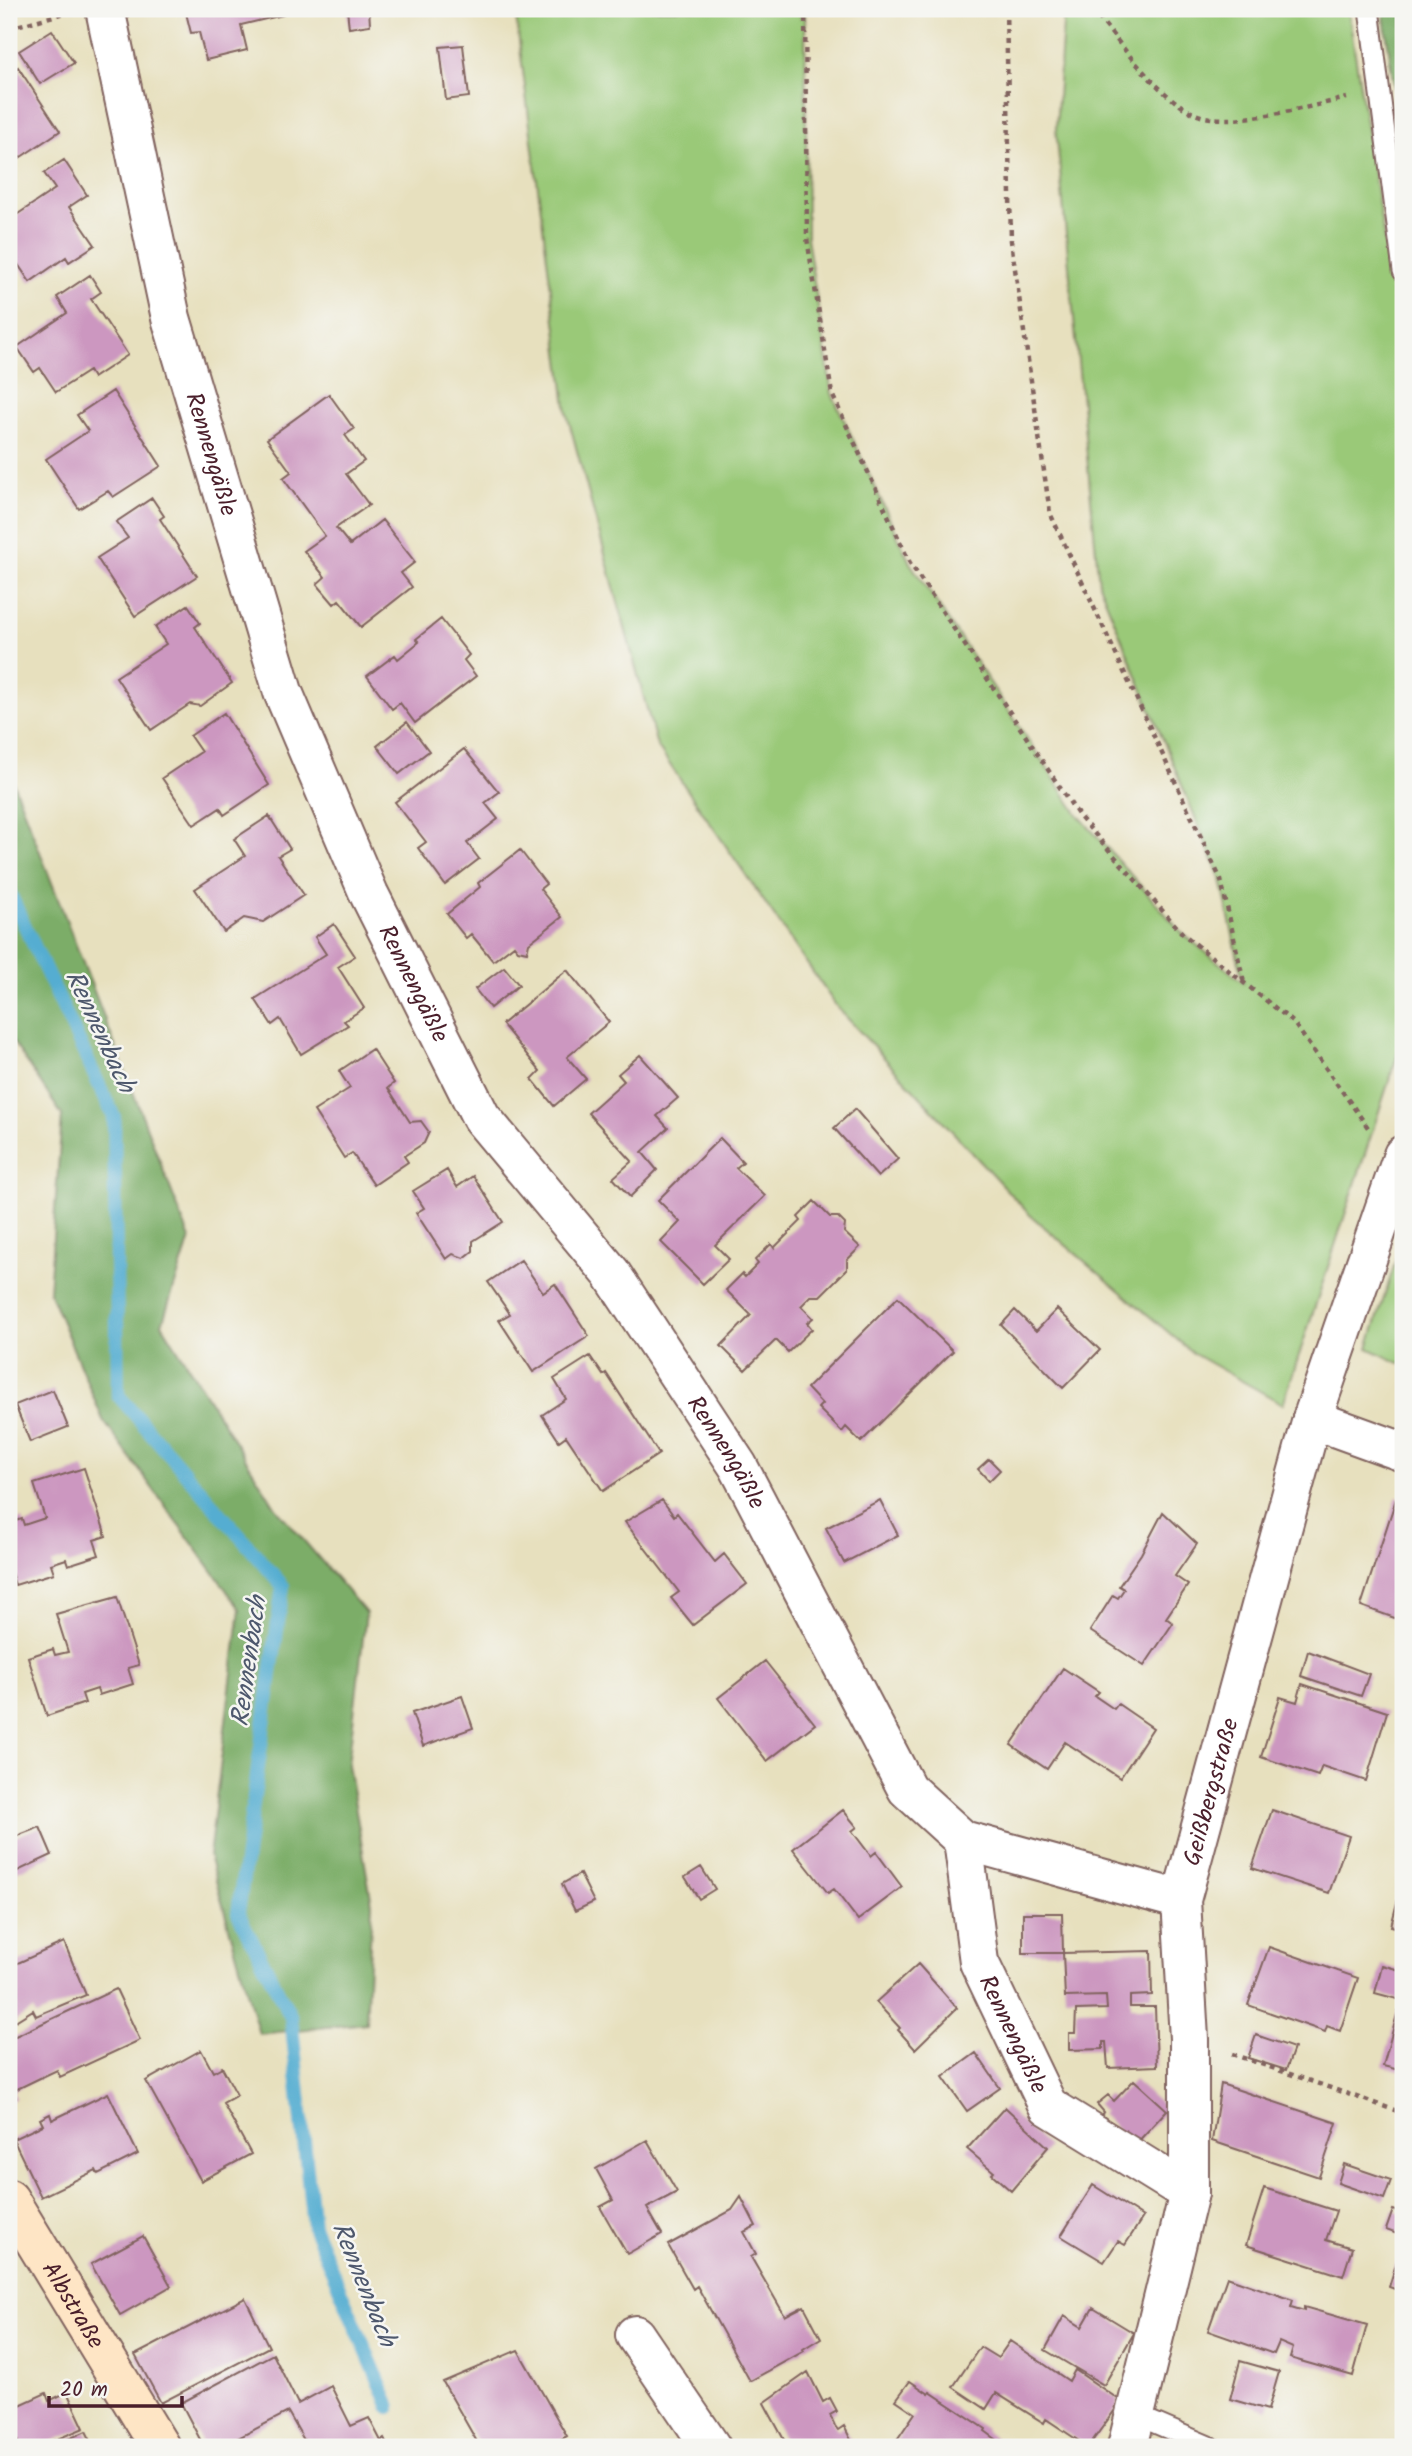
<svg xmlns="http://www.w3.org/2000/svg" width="1412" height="2456" font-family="Kalam,sans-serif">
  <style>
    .green { fill: #9ac978; stroke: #727452; stroke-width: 2 }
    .forest { fill: #7bad68; stroke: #62664a; stroke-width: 2 }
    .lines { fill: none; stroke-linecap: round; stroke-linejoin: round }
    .stream { stroke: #54add1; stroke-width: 14 }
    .building { fill: #cc97c0 }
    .service-casing { stroke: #81635e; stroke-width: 23 }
    .minor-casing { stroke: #81635e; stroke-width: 42 }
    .secondary-casing { stroke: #81635e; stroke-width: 42 }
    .path { stroke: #81635e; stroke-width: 4.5; stroke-dasharray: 5 5; stroke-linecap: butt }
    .service { stroke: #fff; stroke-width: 19 }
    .minor { stroke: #fff; stroke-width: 38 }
    .secondary { stroke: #fee5c5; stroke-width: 38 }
    .labels { text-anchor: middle; stroke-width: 5; stroke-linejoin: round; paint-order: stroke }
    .street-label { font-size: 24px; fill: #4a1f2b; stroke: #f6f6f2 }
    .water-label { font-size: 26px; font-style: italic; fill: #4e586d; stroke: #f6f6f2 }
  </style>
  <rect width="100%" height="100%" fill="#f6f6f2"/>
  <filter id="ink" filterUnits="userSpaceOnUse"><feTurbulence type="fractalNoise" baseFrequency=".0143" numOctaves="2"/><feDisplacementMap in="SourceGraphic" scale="14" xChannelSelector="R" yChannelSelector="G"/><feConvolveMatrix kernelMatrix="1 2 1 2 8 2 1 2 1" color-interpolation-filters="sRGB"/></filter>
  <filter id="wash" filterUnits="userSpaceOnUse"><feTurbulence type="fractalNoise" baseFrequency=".00686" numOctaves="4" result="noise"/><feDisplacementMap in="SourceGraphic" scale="28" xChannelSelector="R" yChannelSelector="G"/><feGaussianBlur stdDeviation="1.57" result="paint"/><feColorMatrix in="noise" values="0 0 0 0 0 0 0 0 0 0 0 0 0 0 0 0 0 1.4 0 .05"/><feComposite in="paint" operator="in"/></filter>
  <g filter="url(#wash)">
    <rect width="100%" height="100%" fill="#e7e0be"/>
    <path class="green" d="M 515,9 L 805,9 L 807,238 L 832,394 L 910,563 L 1079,816 L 1183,934 L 1243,982 L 1221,880 L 1099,584 L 1056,128 L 1064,9 L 1348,9 L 1403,360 L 1403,1038 L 1283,1404 L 1194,1354 L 1029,1214 L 837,1007 L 657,746 L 567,414 Z
      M 1403,1238 L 1403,1365 L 1368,1348 Z"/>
    <path class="forest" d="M 1383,9 L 1403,9 L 1403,150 Z
      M 9,772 L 190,1239 L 162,1324 L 276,1508 L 366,1613 L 348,1765 L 372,1904 L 366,2023 L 259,2034 L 209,1856 L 240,1609 L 103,1420 L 49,1291 L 62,1115 L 9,1036 Z"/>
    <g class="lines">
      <path class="stream" d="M 9,892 L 114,1117 L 118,1395 L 283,1586 L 238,1913 L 291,2017 L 313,2226 L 390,2407"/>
    </g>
    <g id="blocks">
      <path class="building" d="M 185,9 L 282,9 L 283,15 L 241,25 L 247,50 L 206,60 L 199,32 L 191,33 Z
        M 347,9 L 369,9 L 370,25 L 349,28 Z
        M 52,30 L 74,63 L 40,84 L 19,51 Z
        M 463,45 L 469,97 L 446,100 L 440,47 Z
        M 18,67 L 60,131 L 9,165 L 9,73 Z
        M 64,160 L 87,195 L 69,207 L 95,245 L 69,262 L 66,257 L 30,282 L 9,251 L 9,220 L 55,189 L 44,173 Z
        M 90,275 L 101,292 L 91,299 L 128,355 L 93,378 L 89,371 L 56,392 L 40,368 L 34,372 L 17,347 L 67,313 L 57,297 Z
        M 113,391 L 161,466 L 113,497 L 108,491 L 79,509 L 46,459 L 88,431 L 77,415 Z
        M 329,394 L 354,429 L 345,435 L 364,461 L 346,474 L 369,505 L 336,528 L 350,545 L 382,520 L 415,562 L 401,573 L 412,587 L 361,627 L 339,600 L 334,604 L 317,584 L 325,577 L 304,551 L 325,536 L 283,478 L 291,472 L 267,439 Z
        M 152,498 L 164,516 L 160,519 L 197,576 L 135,616 L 97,558 L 128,538 L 116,522 Z
        M 188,605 L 200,623 L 195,627 L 232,683 L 200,706 L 190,704 L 151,730 L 116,677 L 166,644 L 155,627 Z
        M 441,619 L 469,655 L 464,660 L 476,676 L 415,723 L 400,703 L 392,709 L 367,676 L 395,655 L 398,659 L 419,642 L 416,639 Z
        M 224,713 L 269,785 L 224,815 L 220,808 L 194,825 L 162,778 L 201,752 L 190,736 Z
        M 407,722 L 429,751 L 399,774 L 377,746 Z
        M 464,749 L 499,792 L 485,803 L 498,819 L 467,843 L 479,859 L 445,885 L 418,848 L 426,842 L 395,802 Z
        M 269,816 L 290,849 L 278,856 L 304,895 L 263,922 L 244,918 L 224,932 L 195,889 L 245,856 L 234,839 Z
        M 520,850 L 546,884 L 540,889 L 562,917 L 529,943 L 527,952 L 518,950 L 514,945 L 493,961 L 471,934 L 466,938 L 447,914 L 480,887 L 478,883 Z
        M 334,924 L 355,956 L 338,967 L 364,1008 L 344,1021 L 348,1025 L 301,1054 L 280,1019 L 272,1025 L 255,999 L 326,954 L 315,937 Z
        M 504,967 L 519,985 L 490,1008 L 475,989 Z
        M 567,970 L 609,1022 L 567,1057 L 586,1079 L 554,1106 L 532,1079 L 540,1071 L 502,1024 Z
        M 372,1049 L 394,1083 L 388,1088 L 410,1122 L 421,1121 L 429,1132 L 424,1143 L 404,1156 L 408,1162 L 374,1185 L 352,1153 L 344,1158 L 314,1111 L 350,1088 L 339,1071 Z
        M 640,1055 L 678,1098 L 657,1116 L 668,1128 L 642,1152 L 657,1170 L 630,1197 L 613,1178 L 632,1161 L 588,1113 L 624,1081 L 618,1074 Z
        M 855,1109 L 898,1159 L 878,1177 L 834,1128 Z
        M 720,1138 L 743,1162 L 736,1168 L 765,1196 L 715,1245 L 729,1259 L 703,1284 L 661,1242 L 680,1222 L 658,1200 Z
        M 447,1170 L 457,1187 L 473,1176 L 503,1222 L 473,1241 L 473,1251 L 464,1258 L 453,1254 L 446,1259 L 416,1213 L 424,1208 L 413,1191 Z
        M 814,1201 L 830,1217 L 838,1217 L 845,1224 L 844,1232 L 860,1247 L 847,1260 L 847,1269 L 820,1296 L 811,1296 L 801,1306 L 813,1318 L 807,1323 L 812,1329 L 788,1352 L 776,1340 L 745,1370 L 721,1346 L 751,1315 L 726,1290 L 742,1274 L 745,1277 L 758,1264 L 755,1260 L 771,1244 L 774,1248 L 801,1221 L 798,1217 Z
        M 521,1260 L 543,1292 L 555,1284 L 589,1336 L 533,1372 L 499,1320 L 510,1314 L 488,1282 Z
        M 898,1297 L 953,1351 L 861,1442 L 846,1427 L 842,1432 L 818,1408 L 822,1404 L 807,1388 Z
        M 1057,1309 L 1100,1350 L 1063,1388 L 1001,1325 L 1015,1310 L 1036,1331 Z
        M 590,1356 L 603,1375 L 606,1373 L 659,1454 L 603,1491 L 566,1436 L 559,1441 L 542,1415 L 566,1399 L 554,1379 Z
        M 53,1390 L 68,1427 L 30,1442 L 15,1405 Z
        M 989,1459 L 1000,1470 L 989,1481 L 978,1469 Z
        M 84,1468 L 106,1536 L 94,1540 L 99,1555 L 68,1565 L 66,1559 L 51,1564 L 54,1573 L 15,1585 L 9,1566 L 9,1523 L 22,1519 L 24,1525 L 45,1518 L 34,1484 Z
        M 1397,1496 L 1403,1499 L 1403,1621 L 1361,1606 Z
        M 662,1500 L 674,1516 L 677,1513 L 715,1562 L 724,1554 L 747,1584 L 693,1625 L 671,1598 L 679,1592 L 625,1522 Z
        M 880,1500 L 898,1535 L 844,1563 L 826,1528 Z
        M 1163,1512 L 1197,1544 L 1175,1576 L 1188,1585 L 1166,1618 L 1173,1623 L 1144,1666 L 1090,1631 L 1113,1595 L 1118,1598 L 1124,1589 L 1119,1586 L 1141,1554 Z
        M 117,1597 L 139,1665 L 128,1668 L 133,1684 L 99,1695 L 97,1689 L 82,1694 L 85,1703 L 47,1716 L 28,1657 L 53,1649 L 55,1655 L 68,1652 L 56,1614 Z
        M 1308,1651 L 1369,1674 L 1361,1696 L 1301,1676 Z
        M 765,1661 L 815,1724 L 767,1761 L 718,1698 Z
        M 1063,1668 L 1099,1692 L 1095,1696 L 1114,1709 L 1118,1704 L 1153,1728 L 1120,1778 L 1065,1742 L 1047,1769 L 1011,1745 Z
        M 1302,1684 L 1387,1712 L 1366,1781 L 1322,1766 L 1318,1776 L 1261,1757 L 1280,1697 L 1297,1702 Z
        M 462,1696 L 473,1728 L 423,1746 L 412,1713 Z
        M 843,1810 L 857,1827 L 852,1831 L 871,1856 L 876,1852 L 902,1887 L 858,1920 L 834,1889 L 828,1893 L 793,1849 Z
        M 1272,1810 L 1349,1836 L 1329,1893 L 1252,1868 Z
        M 40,1827 L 52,1855 L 9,1875 L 9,1839 Z
        M 701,1867 L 715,1889 L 699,1899 L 685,1877 Z
        M 580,1874 L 594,1902 L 575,1911 L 562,1884 Z
        M 1402,1883 L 1403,1883 L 1403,1929 L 1391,1926 Z
        M 1023,1913 L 1062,1913 L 1063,1953 L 1023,1953 Z
        M 64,1942 L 86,1995 L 36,2016 L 33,2010 L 9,2025 L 9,1967 Z
        M 1269,1947 L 1358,1978 L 1340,2031 L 1327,2026 L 1325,2032 L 1248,2005 Z
        M 1151,1951 L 1152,1995 L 1130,1996 L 1130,2007 L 1155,2007 L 1157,2066 L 1108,2068 L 1106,2042 L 1103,2042 L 1103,2049 L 1069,2050 L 1069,2033 L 1075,2033 L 1076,2010 L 1107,2009 L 1106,1996 L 1065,1997 L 1063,1953 Z
        M 918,1964 L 957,2008 L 915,2049 L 898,2030 L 900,2028 L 876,2002 Z
        M 1382,1965 L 1403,1971 L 1403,2071 L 1383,2066 L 1401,2000 L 1375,1993 Z
        M 116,1989 L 140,2040 L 60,2077 L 57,2070 L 40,2078 L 13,2091 L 16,2098 L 9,2102 L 9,2039 Z
        M 1256,2035 L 1294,2048 L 1286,2070 L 1248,2058 Z
        M 201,2050 L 213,2072 L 222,2067 L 237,2095 L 223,2103 L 251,2154 L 201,2181 L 146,2081 Z
        M 976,2053 L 1000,2088 L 967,2111 L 943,2077 Z
        M 1134,2080 L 1167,2110 L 1135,2145 L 1101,2114 L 1104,2112 L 1097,2104 L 1108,2095 L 1114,2101 Z
        M 1221,2084 L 1337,2123 L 1319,2177 L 1212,2141 Z
        M 108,2093 L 138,2154 L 98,2174 L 96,2170 L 41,2197 L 13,2139 L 43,2125 L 40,2119 L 50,2114 L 52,2120 Z
        M 1005,2107 L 1048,2147 L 1011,2191 L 992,2174 L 994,2172 L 967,2149 Z
        M 647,2140 L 677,2192 L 647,2208 L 662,2234 L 627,2254 L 600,2207 L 613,2200 L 596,2169 Z
        M 1344,2164 L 1391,2180 L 1384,2199 L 1338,2183 Z
        M 1093,2185 L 1143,2217 L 1125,2245 L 1118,2241 L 1104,2262 L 1061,2236 Z
        M 1264,2188 L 1336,2211 L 1326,2240 L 1352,2248 L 1343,2276 L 1246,2245 Z
        M 741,2197 L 756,2226 L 744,2232 L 756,2254 L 751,2257 L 785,2316 L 804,2306 L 821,2338 L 803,2349 L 804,2351 L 750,2381 L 697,2286 L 693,2289 L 668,2245 L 732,2210 Z
        M 1393,2210 L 1403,2213 L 1403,2236 L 1386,2230 Z
        M 143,2236 L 171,2286 L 120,2315 L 91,2264 Z
        M 1397,2261 L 1403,2263 L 1403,2292 L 1389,2287 Z
        M 1227,2277 L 1293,2300 L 1291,2307 L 1304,2311 L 1304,2307 L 1367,2325 L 1353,2376 L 1290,2358 L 1293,2348 L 1279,2342 L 1274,2354 L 1208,2331 Z
        M 245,2298 L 269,2347 L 161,2403 L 135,2355 Z
        M 1093,2308 L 1134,2333 L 1104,2385 L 1045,2350 L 1064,2316 L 1082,2327 Z
        M 1010,2341 L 1069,2381 L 1075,2370 L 1118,2399 L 1117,2407 L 1088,2447 L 1046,2419 L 1044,2423 L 996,2393 L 986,2409 L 953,2387 L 980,2347 L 998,2358 Z
        M 518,2350 L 567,2436 L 547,2447 L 480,2447 L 443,2382 Z
        M 273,2354 L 298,2404 L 331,2386 L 351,2426 L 369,2418 L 381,2441 L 384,2439 L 388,2447 L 308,2447 L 288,2412 L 221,2447 L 204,2447 L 181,2403 Z
        M 1240,2361 L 1279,2372 L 1268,2410 L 1230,2399 Z
        M 808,2372 L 823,2402 L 830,2398 L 837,2411 L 830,2415 L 835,2426 L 838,2430 L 844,2426 L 852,2442 L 845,2445 L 847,2447 L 788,2447 L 764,2403 Z
        M 910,2381 L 929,2394 L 930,2392 L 986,2429 L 985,2431 L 1000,2442 L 1002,2440 L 1012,2447 L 892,2447 L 915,2413 L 896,2400 Z
        M 67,2392 L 84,2428 L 38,2447 L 20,2447 L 9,2422 L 9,2410 L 46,2393 L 49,2401 Z
        M 86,2431 L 94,2447 L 51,2447 Z"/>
    </g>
  </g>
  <g filter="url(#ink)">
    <use href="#blocks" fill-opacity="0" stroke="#81635e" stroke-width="2"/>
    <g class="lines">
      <defs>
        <path id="service" d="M 1369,9 L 1403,271
          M 1136,2415 L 1211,2447"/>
        <g id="minor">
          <path id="s1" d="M 105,9 L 171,318 L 283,692 L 369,894 L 481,1117 L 611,1273 L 738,1466 L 907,1789 L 963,1840 L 1181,1900"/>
          <path d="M 1312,1419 L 1403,1452"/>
          <path id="s2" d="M 963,1840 L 979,1962 L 1048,2106 L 1189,2193"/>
          <path d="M 635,2335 L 711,2447"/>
          <path id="s3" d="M 1127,2447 L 1189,2193 L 1189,2039 L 1181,1900 L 1312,1419 L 1403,1155"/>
        </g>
        <g id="secondary">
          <path id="s4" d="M 9,2199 L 160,2447"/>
        </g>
      </defs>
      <use href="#service" class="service-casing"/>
      <use href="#minor" class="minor-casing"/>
      <use href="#secondary" class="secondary-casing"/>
      <path class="path" d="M 805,9 L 807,238 L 832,394 L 910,563 L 1079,816 L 1183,934 L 1293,1022 L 1369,1129
        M 1006,9 L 1011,241 L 1050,513 L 1221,880 L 1244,983
        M 1092,9 C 1119,42 1155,93 1193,113 C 1226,130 1311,106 1347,98
        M 9,28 L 65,13
        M 1232,2054 L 1403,2113"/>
      <use href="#service" class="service"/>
      <use href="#minor" class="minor"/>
      <use href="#secondary" class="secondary"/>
    </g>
  </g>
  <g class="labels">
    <g class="street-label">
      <text dy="8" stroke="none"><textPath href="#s1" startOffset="458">Rennengäßle</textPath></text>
      <text dy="8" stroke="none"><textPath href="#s1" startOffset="1026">Rennengäßle</textPath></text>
      <text dy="8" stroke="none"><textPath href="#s1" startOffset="1592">Rennengäßle</textPath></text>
      <text dy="8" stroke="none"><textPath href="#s3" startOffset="667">Geißbergstraße</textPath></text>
      <text dy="8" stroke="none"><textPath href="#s2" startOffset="203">Rennengäßle</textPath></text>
      <text dy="8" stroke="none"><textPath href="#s4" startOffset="124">Albstraße</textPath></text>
    </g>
    <g class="water-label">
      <text transform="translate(101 1031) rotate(65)" y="9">Rennenbach</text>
      <text transform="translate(248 1661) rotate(-82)" y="9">Rennenbach</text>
      <text transform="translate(365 2284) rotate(68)" y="9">Rennenbach</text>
    </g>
  </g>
  <rect width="1412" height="2456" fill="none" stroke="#f6f6f2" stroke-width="35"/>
  <path d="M49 2396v10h133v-10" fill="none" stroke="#4a1f2b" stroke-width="3.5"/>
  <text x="60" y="2396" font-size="21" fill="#4a1f2b" stroke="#f6f6f2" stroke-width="5" paint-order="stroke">20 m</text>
</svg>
